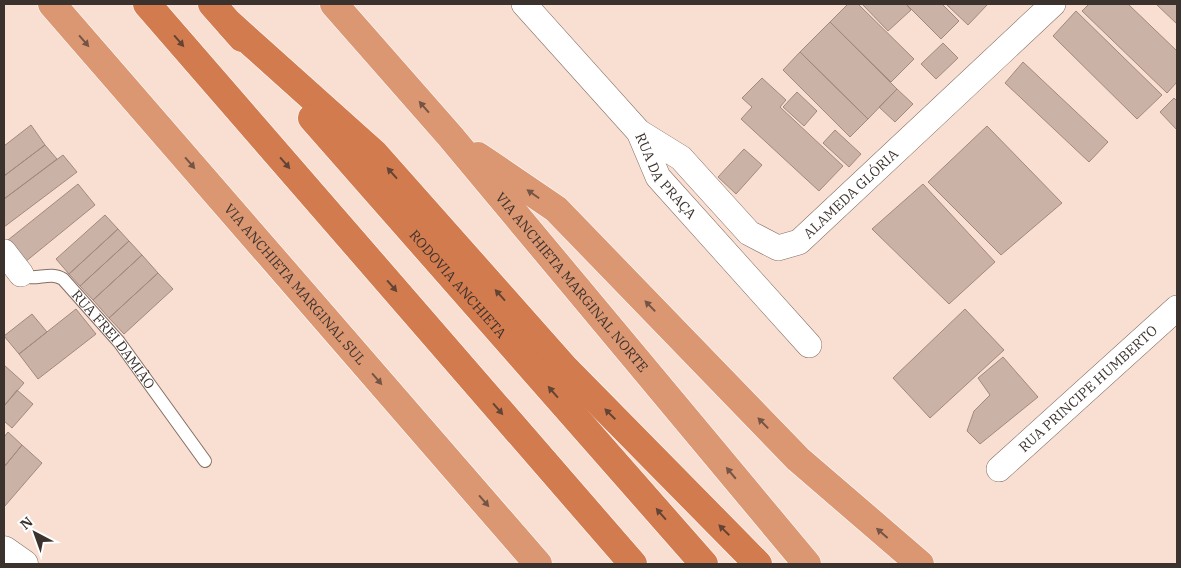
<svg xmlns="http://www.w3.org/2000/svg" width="1181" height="568" font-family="'IBM Plex Serif',serif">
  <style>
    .building { fill: #cbb2a6; stroke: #a1897d }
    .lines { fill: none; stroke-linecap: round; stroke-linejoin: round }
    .service-casing { stroke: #856e63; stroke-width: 14 }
    .minor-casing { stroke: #856e63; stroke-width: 26 }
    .tertiary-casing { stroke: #856e63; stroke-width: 29 }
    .trunk-casing { stroke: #fff; stroke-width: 29 }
    .motorway-casing { stroke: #fff; stroke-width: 29 }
    .service { stroke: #fff; stroke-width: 12 }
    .minor { stroke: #fff; stroke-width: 25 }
    .tertiary { stroke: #fff; stroke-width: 28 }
    .trunk { stroke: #db9672; stroke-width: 28 }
    .motorway { stroke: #d27b4e; stroke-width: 28 }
    .oneway { fill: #745545 }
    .oneway2 { fill: #624435 }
    .labels { text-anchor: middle; stroke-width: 4.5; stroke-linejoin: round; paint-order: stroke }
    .street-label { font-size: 14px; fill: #3c322d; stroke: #fff }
  </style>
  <rect width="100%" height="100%" fill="#f9dfd2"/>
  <path class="building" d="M 848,4 L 858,4 L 914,59 L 891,82 L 830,22 Z
    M 862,4 L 906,4 L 911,10 L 888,31 Z
    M 906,4 L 942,4 L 959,21 L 941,39 Z
    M 946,4 L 988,4 L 968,25 Z
    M 1089,4 L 1128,4 L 1177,51 L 1177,82 L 1167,93 L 1082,11 Z
    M 1156,4 L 1177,4 L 1177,24 Z
    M 1076,11 L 1162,95 L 1137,119 L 1053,36 Z
    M 830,22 L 897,89 L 868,119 L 800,52 Z
    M 943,43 L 958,58 L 936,79 L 921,64 Z
    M 800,52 L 868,119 L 850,137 L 783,70 Z
    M 1023,62 L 1108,142 L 1089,162 L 1005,83 Z
    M 762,78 L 786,100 L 780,107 L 843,166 L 819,191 L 741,119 L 752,107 L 742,98 Z
    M 897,89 L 913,104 L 895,122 L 879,107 Z
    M 797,92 L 817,111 L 804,126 L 783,107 Z
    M 1174,98 L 1177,101 L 1177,130 L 1160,112 Z
    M 31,125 L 45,145 L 4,176 L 4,146 Z
    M 987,126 L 1062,203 L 1001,255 L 928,182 Z
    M 835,130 L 861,154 L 849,167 L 823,143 Z
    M 45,145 L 57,159 L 4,199 L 4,176 Z
    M 744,149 L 762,165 L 736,194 L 718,177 Z
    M 63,155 L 77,172 L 4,227 L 4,199 Z
    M 78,184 L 95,205 L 25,262 L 8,240 Z
    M 923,184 L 995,262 L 949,304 L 872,229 Z
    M 105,215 L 118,229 L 69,274 L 56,259 Z
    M 118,229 L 129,241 L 80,286 L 69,274 Z
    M 129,241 L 142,255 L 93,300 L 80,286 Z
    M 142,255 L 158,273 L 109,318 L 93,300 Z
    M 158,273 L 173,289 L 124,334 L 109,318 Z
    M 76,309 L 96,334 L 38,379 L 19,354 Z
    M 965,309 L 1004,350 L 930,418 L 893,378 Z
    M 32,314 L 47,332 L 19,354 L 4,336 Z
    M 1003,357 L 1038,397 L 980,444 L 967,431 L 974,411 L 990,395 L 978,378 Z
    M 4,365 L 24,383 L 4,406 Z
    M 17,390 L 33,404 L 12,428 L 4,421 L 4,406 Z
    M 8,432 L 22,445 L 4,467 L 4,437 Z
    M 22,445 L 42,463 L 4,507 L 4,467 Z"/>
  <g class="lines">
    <defs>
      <g id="service">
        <path id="s1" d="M 21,274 C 34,283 49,270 63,279 L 119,342 L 205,461"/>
      </g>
      <g id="minor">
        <path id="s2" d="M 524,4 L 639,132 L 658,177 L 809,345"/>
        <path id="s3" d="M 639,132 L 681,158 L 749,233 L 778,248 L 799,242 L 1053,4"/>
        <path d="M 4,252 L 21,274"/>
        <path id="s4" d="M 999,469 L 1177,308"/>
      </g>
      <path id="tertiary" d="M 4,550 L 24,564"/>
      <g id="trunk">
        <path id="s5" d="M 52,4 L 538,564"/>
        <path id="s6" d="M 334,4 L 450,136 L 807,564"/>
        <path d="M 478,156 L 556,209 L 798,459 L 920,564"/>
      </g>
      <g id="motorway">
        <path d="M 147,4 L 633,564"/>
        <path d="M 212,4 L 242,38"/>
        <path d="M 230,24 L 375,154 L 564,367 L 758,564"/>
        <path id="s7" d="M 312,118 L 704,564"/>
      </g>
    </defs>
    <use href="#service" class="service-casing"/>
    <use href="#minor" class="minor-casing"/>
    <use href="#tertiary" class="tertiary-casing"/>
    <use href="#trunk" class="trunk-casing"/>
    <use href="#motorway" class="motorway-casing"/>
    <use href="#service" class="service"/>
    <use href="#minor" class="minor"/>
    <use href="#tertiary" class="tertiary"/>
    <use href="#trunk" class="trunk"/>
    <use href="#motorway" class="motorway"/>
  </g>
  <defs><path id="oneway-solid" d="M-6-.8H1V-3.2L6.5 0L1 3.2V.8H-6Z" transform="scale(1.25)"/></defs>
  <g class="oneway">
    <use href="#oneway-solid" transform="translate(84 41) rotate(49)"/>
    <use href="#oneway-solid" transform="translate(424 107) rotate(-131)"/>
    <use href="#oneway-solid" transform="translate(190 163) rotate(49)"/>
    <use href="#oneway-solid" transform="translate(533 194) rotate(-145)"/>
    <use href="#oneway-solid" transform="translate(650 306) rotate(-134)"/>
    <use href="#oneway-solid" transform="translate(377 379) rotate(49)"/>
    <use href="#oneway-solid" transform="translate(763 423) rotate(-134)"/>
    <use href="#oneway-solid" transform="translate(731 473) rotate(-130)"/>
    <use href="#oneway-solid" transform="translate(484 501) rotate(49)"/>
    <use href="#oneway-solid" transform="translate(882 533) rotate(-139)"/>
  </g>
  <g class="oneway2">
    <use href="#oneway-solid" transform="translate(179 41) rotate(49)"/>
    <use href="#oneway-solid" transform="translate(285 163) rotate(49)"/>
    <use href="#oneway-solid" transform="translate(392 173) rotate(-132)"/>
    <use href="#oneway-solid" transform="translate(392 286) rotate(49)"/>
    <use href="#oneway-solid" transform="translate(500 295) rotate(-132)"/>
    <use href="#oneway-solid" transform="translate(553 392) rotate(-131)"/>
    <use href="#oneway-solid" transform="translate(498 409) rotate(49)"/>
    <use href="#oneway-solid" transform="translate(610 414) rotate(-135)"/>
    <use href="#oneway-solid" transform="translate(661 514) rotate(-131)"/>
    <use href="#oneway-solid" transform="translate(724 530) rotate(-135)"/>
  </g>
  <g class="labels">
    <g class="street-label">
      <text dy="5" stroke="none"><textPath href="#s2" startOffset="224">RUA DA PRAÇA</textPath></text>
      <text dy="5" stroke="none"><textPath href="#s3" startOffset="276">ALAMEDA GLÓRIA</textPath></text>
      <text dy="5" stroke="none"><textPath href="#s6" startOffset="366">VIA ANCHIETA MARGINAL NORTE</textPath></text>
      <text dy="5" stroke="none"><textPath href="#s5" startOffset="371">VIA ANCHIETA MARGINAL SUL</textPath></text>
      <text dy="5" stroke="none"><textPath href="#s7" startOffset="221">RODOVIA ANCHIETA</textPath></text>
      <text dy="5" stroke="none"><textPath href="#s1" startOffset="122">RUA FREI DAMIÃO</textPath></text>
      <text dy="5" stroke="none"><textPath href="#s4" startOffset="120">RUA PRINCIPE HUMBERTO</textPath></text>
    </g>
  </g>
  <rect width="1181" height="568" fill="none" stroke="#3c322d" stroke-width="10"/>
  <g transform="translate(35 533) rotate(319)" stroke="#ffffff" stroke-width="4" paint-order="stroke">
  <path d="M0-4L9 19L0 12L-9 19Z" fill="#3c322d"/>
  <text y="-8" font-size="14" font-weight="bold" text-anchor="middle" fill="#3c322d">N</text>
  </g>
</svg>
